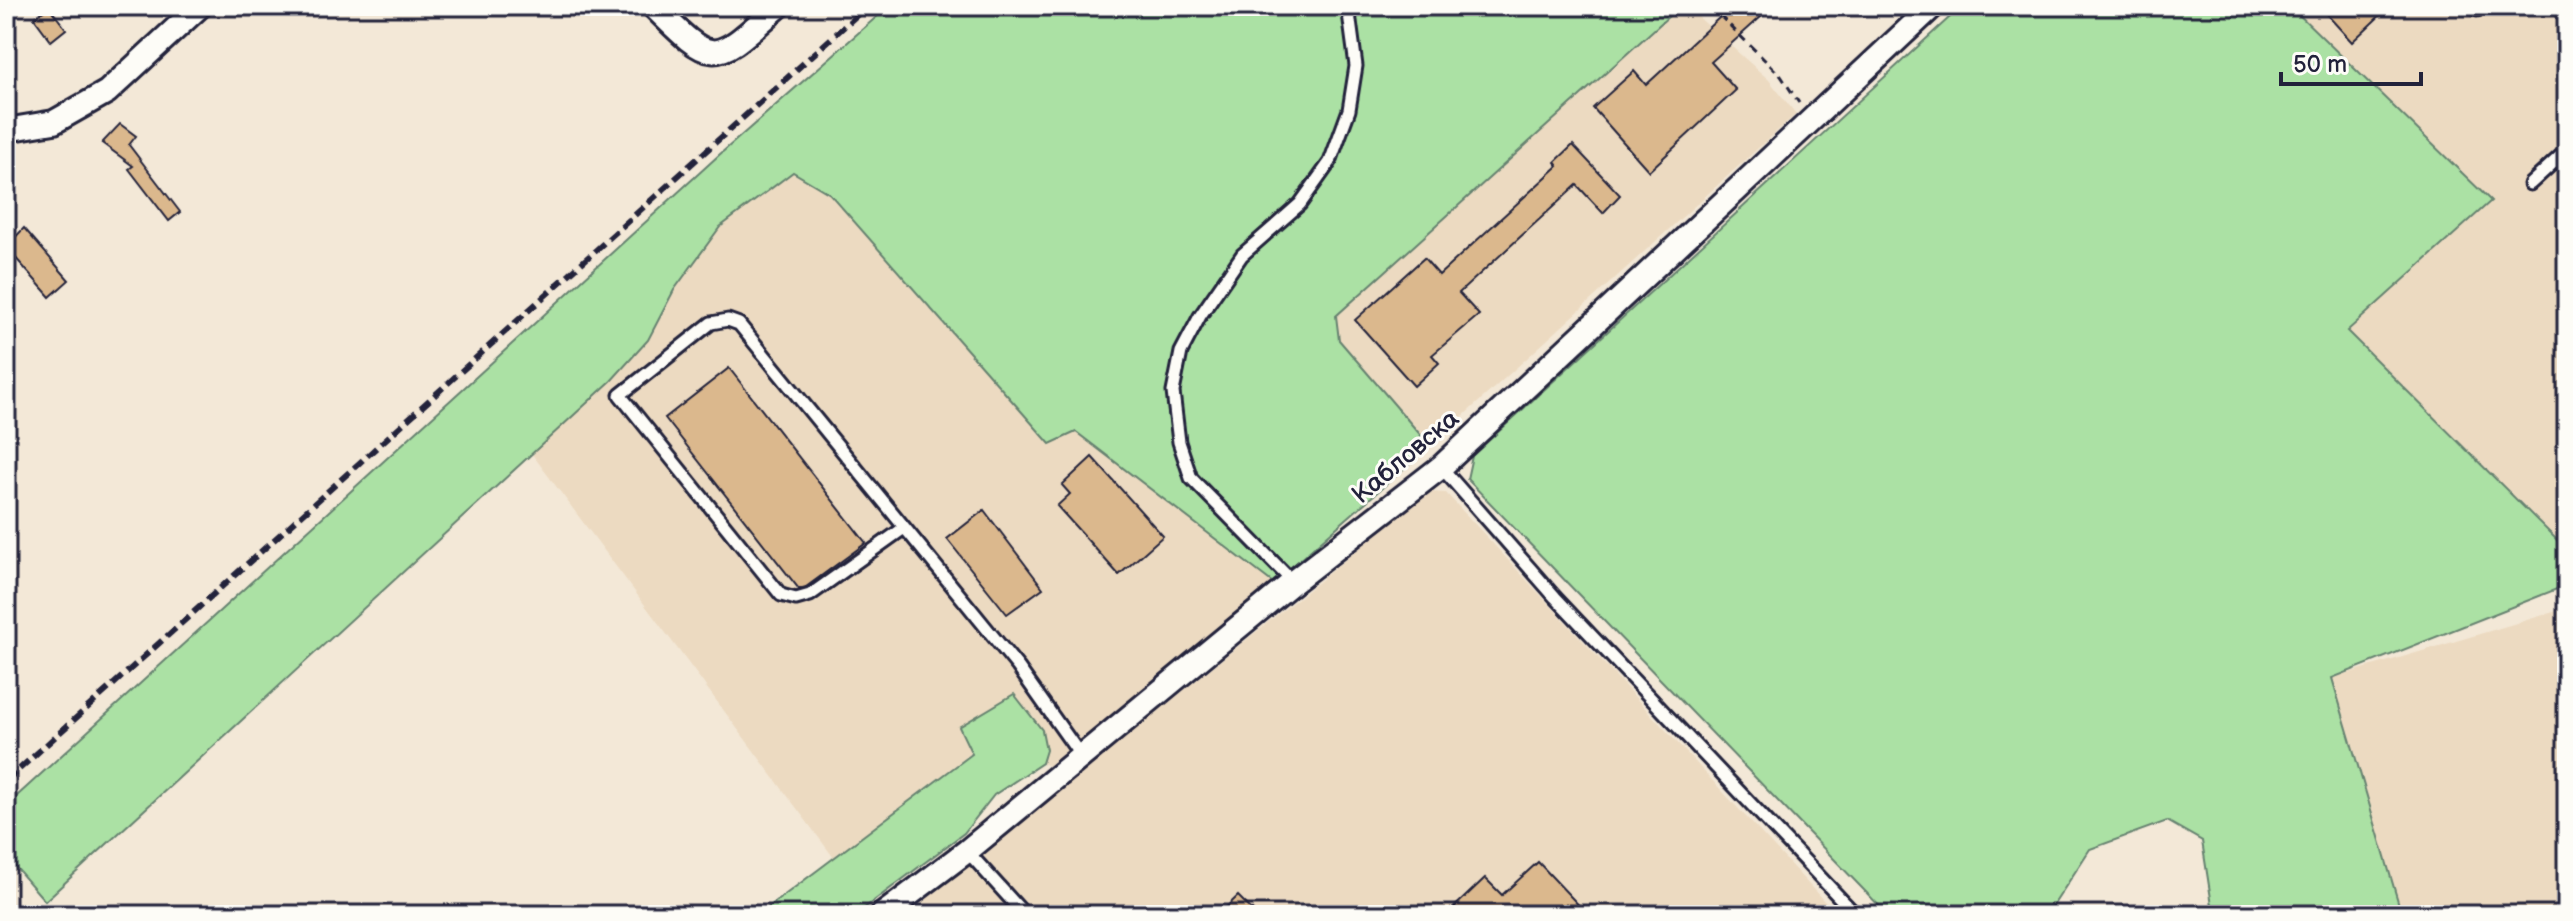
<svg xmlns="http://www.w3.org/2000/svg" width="2573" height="921" font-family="'Balsamiq Sans',sans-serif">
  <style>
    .built { fill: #ecdac1 }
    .green { fill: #abe1a4; stroke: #668270; stroke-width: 2 }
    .building { fill: #dbb88d; stroke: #22223b; stroke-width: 2 }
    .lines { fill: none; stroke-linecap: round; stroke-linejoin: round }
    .lane-casing { stroke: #22223b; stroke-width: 17 }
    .street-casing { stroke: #22223b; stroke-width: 28 }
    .path { stroke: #22223b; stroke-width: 3; stroke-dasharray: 8 6; stroke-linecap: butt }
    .lane { stroke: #fdfcf7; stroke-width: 11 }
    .street { stroke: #fdfcf7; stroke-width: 22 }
    .rail { stroke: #22223b; stroke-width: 6; stroke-dasharray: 12 6; stroke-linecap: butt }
    .labels { text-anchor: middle; stroke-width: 6; stroke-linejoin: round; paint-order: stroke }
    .street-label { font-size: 26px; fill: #22223b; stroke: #fdfcf7 }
  </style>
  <rect width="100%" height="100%" fill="#f3e8d7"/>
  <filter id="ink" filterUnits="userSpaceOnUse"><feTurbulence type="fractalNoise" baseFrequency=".0125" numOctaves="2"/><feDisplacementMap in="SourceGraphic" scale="16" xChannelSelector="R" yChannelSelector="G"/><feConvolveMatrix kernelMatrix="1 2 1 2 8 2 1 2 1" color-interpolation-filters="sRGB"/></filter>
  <g filter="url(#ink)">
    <path class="built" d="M 1680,6 L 1686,6 L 1769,80 L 1796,114 L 1430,446 L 1339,340 L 1336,316 Z
      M 2290,6 L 2567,6 L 2567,550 L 2347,332 Z
      M 793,171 L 830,194 L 1076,431 L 1273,583 L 1052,768 L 1042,763 L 1046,750 L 1014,694 L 960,727 L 972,753 L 834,858 L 532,454 L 611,381 L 648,340 L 674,290 L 720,227 Z
      M 1429,492 L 1446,493 L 1837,915 L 906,915 Z
      M 2567,608 L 2567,915 L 2402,915 L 2332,678 Z"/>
    <path class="green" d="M 889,6 L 1680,6 L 1336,316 L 1339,340 L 1430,446 L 1273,583 L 1076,432 L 1050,444 L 830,194 L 793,172 L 720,227 L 674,290 L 648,340 L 611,381 L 45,901 L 6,856 L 6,806 L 719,155 Z
      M 1962,6 L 2290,6 L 2491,201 L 2347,331 L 2567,550 L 2567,585 L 2332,678 L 2402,915 L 2218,915 L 2212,905 L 2202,841 L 2167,821 L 2090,849 L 2047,915 L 2025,915 L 2011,906 L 1969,910 L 1959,915 L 1888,915 L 1467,479 L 1472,456 Z
      M 1014,694 L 1042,730 L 1046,750 L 1042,763 L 994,795 L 964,833 L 855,915 L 758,915 L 972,754 L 959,727 Z"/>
    <path class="building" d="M 1732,6 L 1773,6 L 1711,62 L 1736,90 L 1649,171 L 1593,108 L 1634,71 L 1646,85 Z
      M 2319,6 L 2390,6 L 2352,42 Z
      M 49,7 L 66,29 L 51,41 L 34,18 Z
      M 120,124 L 136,136 L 129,145 L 180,212 L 169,221 L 129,169 L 133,166 L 102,143 Z
      M 1573,145 L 1620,195 L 1603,213 L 1577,185 L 1459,293 L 1479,315 L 1432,355 L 1439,363 L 1414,386 L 1355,320 L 1424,258 L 1439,275 L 1558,166 L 1555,162 Z
      M 24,228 L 69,280 L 50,297 L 6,247 Z
      M 729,368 L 866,543 L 806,587 L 799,589 L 665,418 Z
      M 1092,457 L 1163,536 L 1119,575 L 1057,506 L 1070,494 L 1062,485 Z
      M 984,510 L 1043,588 L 1007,614 L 947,539 Z
      M 1538,862 L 1588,915 L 1446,915 L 1485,878 L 1502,895 Z
      M 1238,896 L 1257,915 L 1218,915 Z"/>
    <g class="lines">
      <defs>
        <path id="lane" d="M 2473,6 L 2477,10
          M 2530,184 L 2567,150
          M 1441,467 L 1555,597 L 1856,915
          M 904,528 L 810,595 L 796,599 L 781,595 L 620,395 L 711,323 L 728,320 L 739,324 L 1018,667 L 1081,756
          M 1293,582 L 1191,478 L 1179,442 L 1173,392 L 1181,352 L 1200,316 L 1242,255 L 1300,204 L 1330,162 L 1349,110 L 1356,66 L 1348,6
          M 967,851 L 1025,915"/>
        <path id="street" d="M 653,6 C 716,69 713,64 779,6
          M 6,130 L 54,122 L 107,92 L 200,6
          M 882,915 L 967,851 L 1293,582 L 1441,467 L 1933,6"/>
      </defs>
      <use href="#lane" class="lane-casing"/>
      <use href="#street" class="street-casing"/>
      <path class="path" d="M 1710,6 L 1781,76 L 1799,103"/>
      <use href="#lane" class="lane"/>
      <use href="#street" class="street"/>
      <path class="rail" d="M 6,781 L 867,6"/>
    </g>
  </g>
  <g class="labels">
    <g class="street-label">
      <text transform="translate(1405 456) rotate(-40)" y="9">Кабловска</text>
    </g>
  </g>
  <rect width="2573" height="921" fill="none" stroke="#fdfcf7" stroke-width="32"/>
  <rect x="16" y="16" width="2541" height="889" fill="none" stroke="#22223b" stroke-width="3" filter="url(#ink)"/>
  <path d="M2281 72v12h140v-12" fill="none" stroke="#22223b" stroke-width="4"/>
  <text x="2293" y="72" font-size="24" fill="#22223b" stroke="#fdfcf7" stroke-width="6" paint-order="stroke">50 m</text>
</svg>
